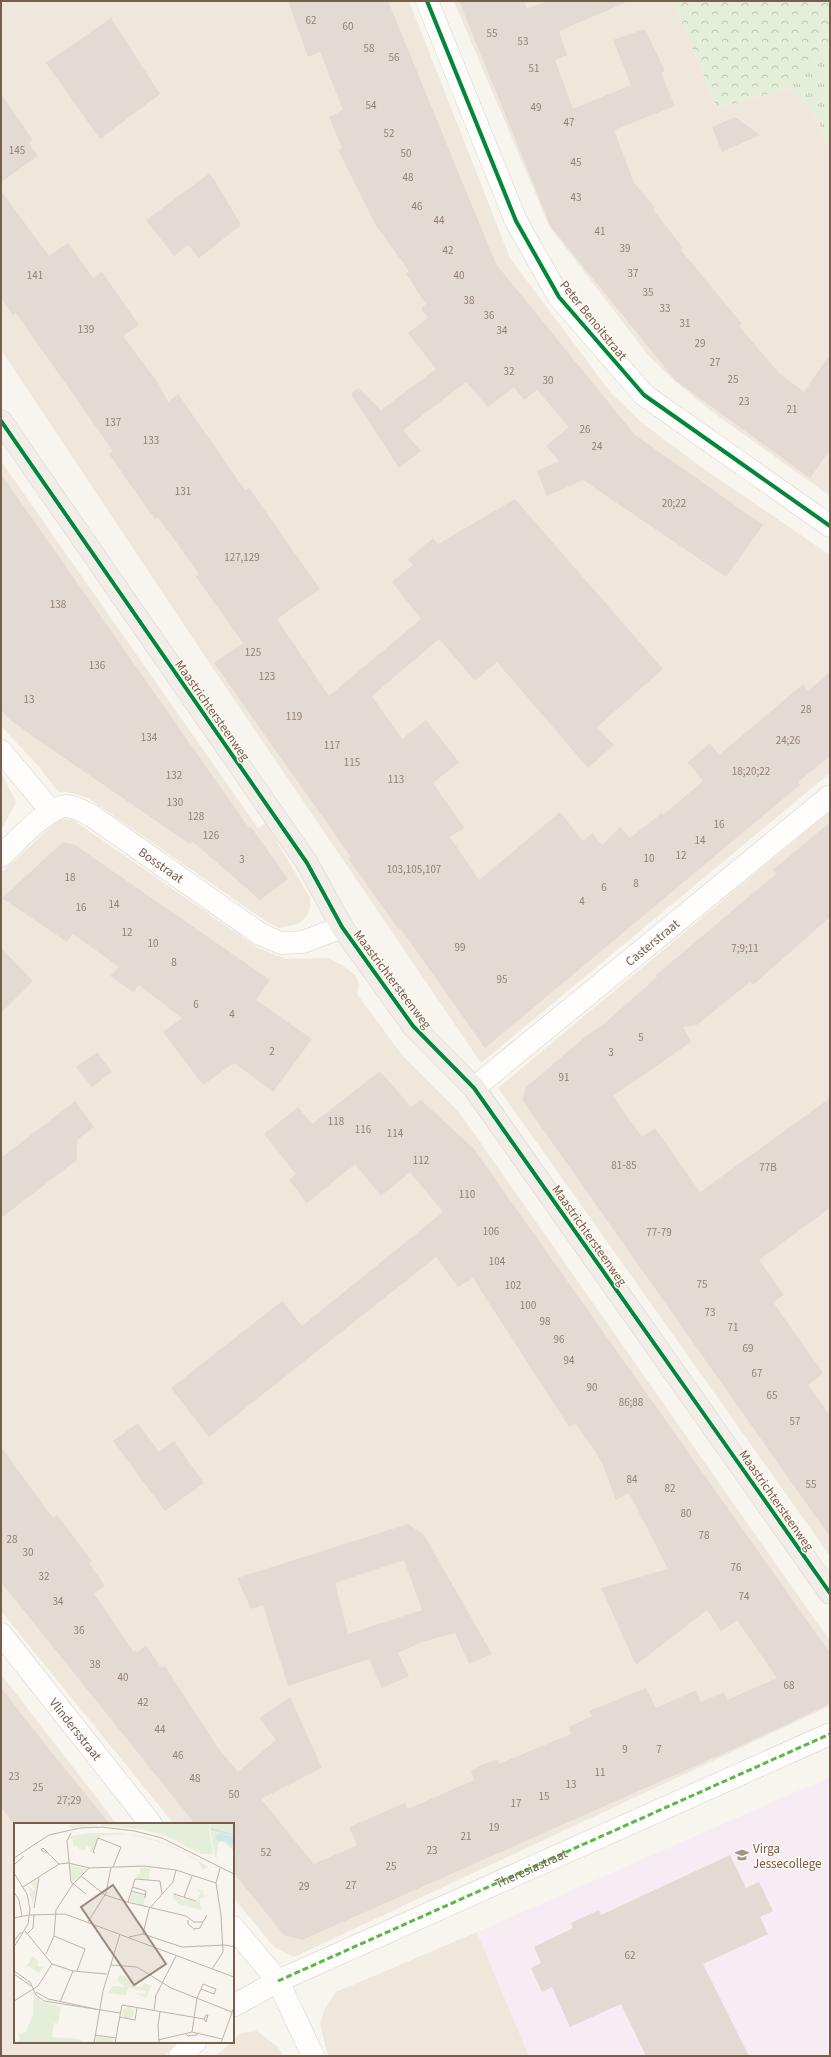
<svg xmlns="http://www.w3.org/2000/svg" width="831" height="2057" font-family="'Source Sans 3',sans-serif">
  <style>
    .residential { fill: #f0e7dc }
    .education { fill: #f5ecf4 }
    .grass { fill: url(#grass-tufts) }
    .forest { fill: url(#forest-crowns) }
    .building { fill: #e2dad3; fill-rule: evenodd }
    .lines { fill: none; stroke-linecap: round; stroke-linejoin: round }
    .minor-casing { stroke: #d7d1cc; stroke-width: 23 }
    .major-casing { stroke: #d9d1cb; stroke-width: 23 }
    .minor { stroke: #fefdfc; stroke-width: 22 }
    .major { stroke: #f2eee7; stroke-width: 22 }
    .quiet { stroke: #58b947; stroke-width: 3; stroke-dasharray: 6 3; stroke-linecap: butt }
    .cycleway-casing { stroke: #fef9f0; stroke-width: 6 }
    .cycleway { stroke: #00873e; stroke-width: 4 }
    .labels { text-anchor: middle; stroke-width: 3; stroke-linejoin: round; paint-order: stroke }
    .number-label { font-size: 11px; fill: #937f72 }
    .street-label { font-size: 13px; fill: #765d4e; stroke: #fef9f0 }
    .poi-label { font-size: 13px; fill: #765d4e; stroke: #fef9f0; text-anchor: start }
    .inset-river { fill: none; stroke: #d0e5e8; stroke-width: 2 }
    .inset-road { fill: none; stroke: #c0b3a9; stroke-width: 1 }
    .view { fill: #9d8a7e; fill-opacity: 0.15; stroke: #9d8a7e; stroke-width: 2 }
    .inset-edge { fill: none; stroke: #765d4e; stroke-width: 2 }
  </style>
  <defs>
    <pattern id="grass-tufts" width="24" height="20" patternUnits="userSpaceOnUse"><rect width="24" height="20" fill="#e5eed9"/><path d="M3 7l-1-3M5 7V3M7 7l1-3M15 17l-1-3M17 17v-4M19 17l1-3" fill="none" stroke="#bec4b2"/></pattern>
    <pattern id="forest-crowns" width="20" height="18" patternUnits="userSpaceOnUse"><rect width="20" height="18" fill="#e5eed9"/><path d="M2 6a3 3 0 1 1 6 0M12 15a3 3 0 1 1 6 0" fill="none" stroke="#bec4b2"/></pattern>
  </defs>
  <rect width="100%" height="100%" fill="#f8f4ee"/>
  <path class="residential" d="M 1,1 L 409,1 L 510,258 L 611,393 L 642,423 L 704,469 L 830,555 L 830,773 L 481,1063 L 208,661 L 1,350 Z
    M 454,1 L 673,1 L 717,108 L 790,88 L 810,107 L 830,147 L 830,496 L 711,411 L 675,381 L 648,355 L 549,226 Z
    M 1,461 L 258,828 L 266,823 L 310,898 L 310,909 L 306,917 L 298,924 L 279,928 L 270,924 L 88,798 L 68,792 L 58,792 L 41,769 L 1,726 Z
    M 1,772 L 16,802 L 1,830 Z
    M 830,811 L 830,1556 L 498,1088 Z
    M 62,819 L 73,820 L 258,948 L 287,959 L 327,958 L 342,965 L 355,975 L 359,982 L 357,994 L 402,1055 L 459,1112 L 830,1641 L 830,1706 L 294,1957 L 274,1947 L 233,1897 L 233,1824 L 174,1824 L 1,1611 L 1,873 L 56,822 Z
    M 1,1674 L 117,1824 L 15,1824 L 15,2042 L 179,2042 L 164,2056 L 1,2056 Z
    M 477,1932 L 529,2056 L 328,2056 L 320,2024 L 325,2008 L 336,1992 Z
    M 257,2031 L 278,2047 L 283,2056 L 216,2056 L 241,2033 Z"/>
  <path class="education" d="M 830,1777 L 830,2056 L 529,2056 L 477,1932 Z"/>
  <path class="grass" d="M 830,46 L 830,147 L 810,107 L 790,88 Z"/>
  <path class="forest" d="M 673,1 L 830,1 L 830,46 L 790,88 L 717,108 Z"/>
  <path class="building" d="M 288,1 L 388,1 L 496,264 L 635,435 L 763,525 L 726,577 L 583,480 L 547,496 L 537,471 L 559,461 L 546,446 L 569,427 L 537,390 L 524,400 L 514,387 L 488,407 L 466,382 L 403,430 L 421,451 L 399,468 L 351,394 L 358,388 L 381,410 L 436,369 L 408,333 L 428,318 L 421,308 L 426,304 L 406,274 L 409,271 L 375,224 L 338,150 L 342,148 L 329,117 L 343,110 L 320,52 L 308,57 Z
    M 459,1 L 524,1 L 527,9 L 547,1 L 629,1 L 559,31 L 567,55 L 555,60 L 573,109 L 631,85 L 613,40 L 645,29 L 665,71 L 661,73 L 675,106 L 614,130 L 634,183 L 655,207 L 653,209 L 683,248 L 681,250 L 742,324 L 739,326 L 779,373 L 804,392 L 830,354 L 830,450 L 810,478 L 676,381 L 551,227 Z
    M 111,18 L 160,94 L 100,139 L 46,63 Z
    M 1,94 L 33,140 L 29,143 L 38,156 L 1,182 Z
    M 735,117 L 760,135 L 722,152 L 712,127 Z
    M 210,173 L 241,225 L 199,258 L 188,245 L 174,256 L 146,220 Z
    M 1,191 L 49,256 L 68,243 L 93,278 L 102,272 L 139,325 L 123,336 L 158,383 L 168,402 L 178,394 L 245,490 L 249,488 L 320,589 L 277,619 L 329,696 L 421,619 L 392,582 L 413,565 L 408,559 L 433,538 L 438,544 L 515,499 L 663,669 L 597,727 L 614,745 L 588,768 L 497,662 L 475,681 L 439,639 L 372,696 L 402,739 L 426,720 L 459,762 L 433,783 L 464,828 L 450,837 L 479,880 L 560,812 L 583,841 L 592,833 L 602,845 L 620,827 L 630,838 L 662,813 L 663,815 L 703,781 L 688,762 L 710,743 L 719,755 L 803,684 L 808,691 L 830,672 L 830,756 L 798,782 L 800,785 L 485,1048 L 401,929 L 399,930 L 348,858 L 351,857 L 214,663 L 243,643 L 196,577 L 199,574 L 174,539 L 158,517 L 155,519 L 132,487 L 109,454 L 113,451 L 16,313 L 13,315 L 1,297 Z
    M 1,474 L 249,828 L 251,827 L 288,879 L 260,900 L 192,841 L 190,844 L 48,747 L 9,719 L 1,709 Z
    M 830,822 L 830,917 L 753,985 L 750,982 L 697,1025 L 683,1027 L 691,1042 L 613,1096 L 642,1137 L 655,1128 L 700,1192 L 830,1098 L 830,1208 L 759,1260 L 784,1295 L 773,1302 L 823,1373 L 808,1385 L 830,1415 L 830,1537 L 523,1101 L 525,1088 L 585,1037 L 605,1023 L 657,977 L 656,975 L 776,874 L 773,870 Z
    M 63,842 L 75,845 L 270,980 L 256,1000 L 312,1039 L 273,1092 L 234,1063 L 203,1085 L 163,1032 L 182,1018 L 139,985 L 133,992 L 110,976 L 119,967 L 73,934 L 67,942 L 2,898 Z
    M 1,948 L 33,981 L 1,1013 Z
    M 97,1052 L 112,1072 L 92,1087 L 76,1067 Z
    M 380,1071 L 411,1107 L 421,1100 L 474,1149 L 830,1653 L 830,1704 L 729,1751 L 302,1940 L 284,1935 L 233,1872 L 233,1824 L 195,1824 L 1,1582 L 1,1447 L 53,1518 L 57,1515 L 92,1561 L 89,1563 L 105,1586 L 94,1594 L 134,1652 L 136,1650 L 137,1653 L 146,1645 L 161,1668 L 165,1666 L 218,1748 L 238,1772 L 276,1740 L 259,1718 L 290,1697 L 322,1768 L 261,1799 L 314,1864 L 357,1845 L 349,1827 L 405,1803 L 408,1809 L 474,1780 L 471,1771 L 482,1765 L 497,1759 L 499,1764 L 571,1734 L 569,1727 L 592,1716 L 589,1711 L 646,1688 L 656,1708 L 696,1690 L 701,1702 L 724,1692 L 727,1700 L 777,1678 L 737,1620 L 721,1631 L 707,1610 L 636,1665 L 601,1588 L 668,1569 L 629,1493 L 616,1500 L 603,1465 L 597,1454 L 575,1423 L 569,1427 L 473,1278 L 458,1287 L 436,1257 L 209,1437 L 171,1388 L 282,1301 L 302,1326 L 443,1212 L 410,1172 L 381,1196 L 355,1164 L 307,1203 L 289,1180 L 296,1174 L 264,1134 L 298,1107 L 312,1124 Z
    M 75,1101 L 94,1127 L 77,1140 L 77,1160 L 1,1218 L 1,1158 Z
    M 138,1423 L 159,1452 L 174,1441 L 204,1483 L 165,1511 L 113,1441 Z
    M 408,1524 L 424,1535 L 492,1654 L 469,1664 L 455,1633 L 422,1642 L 398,1653 L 409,1676 L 382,1688 L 369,1659 L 288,1686 L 263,1605 L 251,1609 L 237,1578 ZM 404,1560 L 422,1610 L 348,1634 L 335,1583 Z
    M 1,1688 L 53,1754 L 110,1824 L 13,1824 L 1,1807 Z
    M 730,1855 L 746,1888 L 759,1882 L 773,1911 L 760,1917 L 768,1934 L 703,1964 L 749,2056 L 646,2056 L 621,2004 L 570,2027 L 552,1987 L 542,1992 L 531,1968 L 541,1963 L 534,1947 L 573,1928 L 571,1923 L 599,1910 L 601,1915 Z"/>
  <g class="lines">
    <defs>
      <g id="minor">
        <path d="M 427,1 L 516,221 L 559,297 L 644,395 L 830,526"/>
        <path d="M 1,751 L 51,811"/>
        <path id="s1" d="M 1,856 C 16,842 46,808 66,806 C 75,806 84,812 92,816 L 260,934 L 281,943 L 303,942 L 342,927"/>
        <path id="s2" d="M 474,1088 L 830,796"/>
        <path id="s3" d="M 1,1634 L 151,1824"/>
        <path d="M 233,1927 L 278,1981 L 313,2056"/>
        <path d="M 233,2006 L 278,1981 L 830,1734"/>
        <path d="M 180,2056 L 195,2042"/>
      </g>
      <path id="major" d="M 1,421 L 307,863 L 342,927 L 413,1026 L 474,1088 L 830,1593"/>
    </defs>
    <use href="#minor" class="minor-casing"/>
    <use href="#major" class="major-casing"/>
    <use href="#minor" class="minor"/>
    <use href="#major" class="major"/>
    <path class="quiet" id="s4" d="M 278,1981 L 830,1734"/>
    <defs>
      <path id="cycleway" d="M 427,1 L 516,221 L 559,297 L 644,395 L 830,526
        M 1,421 L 307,863 L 342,927 L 413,1026 L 474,1088 L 830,1593"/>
    </defs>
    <use href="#cycleway" class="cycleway-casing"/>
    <use href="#cycleway" class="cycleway"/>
  </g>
  <defs>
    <symbol id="school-bare" viewBox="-9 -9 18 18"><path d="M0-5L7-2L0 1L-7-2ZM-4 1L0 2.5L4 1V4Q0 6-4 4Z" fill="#a49286" stroke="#fef9f0" stroke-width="2.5" paint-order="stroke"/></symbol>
  </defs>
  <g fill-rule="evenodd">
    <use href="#school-bare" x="732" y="1845" width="20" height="20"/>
  </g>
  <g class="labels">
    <g class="number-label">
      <text x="311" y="24">62</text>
      <text x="348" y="30">60</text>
      <text x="492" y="37">55</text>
      <text x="523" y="45">53</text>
      <text x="369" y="52">58</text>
      <text x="394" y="61">56</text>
      <text x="534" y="72">51</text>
      <text x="371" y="109">54</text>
      <text x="536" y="111">49</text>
      <text x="569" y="126">47</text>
      <text x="389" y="137">52</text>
      <text x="17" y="154">145</text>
      <text x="406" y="157">50</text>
      <text x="576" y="166">45</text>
      <text x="408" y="181">48</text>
      <text x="576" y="201">43</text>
      <text x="417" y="210">46</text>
      <text x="439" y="224">44</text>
      <text x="600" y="235">41</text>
      <text x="625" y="252">39</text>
      <text x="448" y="254">42</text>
      <text x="633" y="277">37</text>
      <text x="35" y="279">141</text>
      <text x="459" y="279">40</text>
      <text x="648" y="296">35</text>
      <text x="469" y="304">38</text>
      <text x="665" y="312">33</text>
      <text x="489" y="319">36</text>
      <text x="685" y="327">31</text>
      <text x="86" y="333">139</text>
      <text x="502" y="334">34</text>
      <text x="700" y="347">29</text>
      <text x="715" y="366">27</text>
      <text x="509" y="375">32</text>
      <text x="733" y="383">25</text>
      <text x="548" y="384">30</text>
      <text x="744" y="405">23</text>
      <text x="792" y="413">21</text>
      <text x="113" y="426">137</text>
      <text x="585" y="433">26</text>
      <text x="151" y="444">133</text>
      <text x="597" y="450">24</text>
      <text x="183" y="495">131</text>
      <text x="674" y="507">20;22</text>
      <text x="242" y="561">127,129</text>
      <text x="58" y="608">138</text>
      <text x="253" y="656">125</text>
      <text x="97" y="669">136</text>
      <text x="267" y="680">123</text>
      <text x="29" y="703">13</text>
      <text x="806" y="713">28</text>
      <text x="294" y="720">119</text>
      <text x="149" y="741">134</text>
      <text x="788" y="744">24;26</text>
      <text x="332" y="749">117</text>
      <text x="352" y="766">115</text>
      <text x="751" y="775">18;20;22</text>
      <text x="174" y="779">132</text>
      <text x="396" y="783">113</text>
      <text x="175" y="806">130</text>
      <text x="196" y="820">128</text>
      <text x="719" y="828">16</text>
      <text x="211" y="839">126</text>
      <text x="700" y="844">14</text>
      <text x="681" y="859">12</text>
      <text x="649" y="862">10</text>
      <text x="242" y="863">3</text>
      <text x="414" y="873">103,105,107</text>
      <text x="70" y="881">18</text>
      <text x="636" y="887">8</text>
      <text x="604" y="891">6</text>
      <text x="582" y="905">4</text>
      <text x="114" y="908">14</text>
      <text x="81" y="911">16</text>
      <text x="127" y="936">12</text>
      <text x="153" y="947">10</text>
      <text x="460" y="951">99</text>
      <text x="745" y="952">7;9;11</text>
      <text x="174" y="966">8</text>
      <text x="502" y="983">95</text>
      <text x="196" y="1008">6</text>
      <text x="232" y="1018">4</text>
      <text x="641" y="1041">5</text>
      <text x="272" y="1055">2</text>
      <text x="611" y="1056">3</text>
      <text x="564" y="1081">91</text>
      <text x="336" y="1125">118</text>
      <text x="363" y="1133">116</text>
      <text x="395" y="1137">114</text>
      <text x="421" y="1164">112</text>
      <text x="624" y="1169">81-85</text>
      <text x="768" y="1171">77B</text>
      <text x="467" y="1198">110</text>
      <text x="491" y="1235">106</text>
      <text x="659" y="1236">77-79</text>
      <text x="497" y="1265">104</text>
      <text x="702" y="1288">75</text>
      <text x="513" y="1289">102</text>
      <text x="528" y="1309">100</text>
      <text x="710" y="1316">73</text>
      <text x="545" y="1325">98</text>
      <text x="733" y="1331">71</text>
      <text x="559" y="1343">96</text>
      <text x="748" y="1352">69</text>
      <text x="569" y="1364">94</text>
      <text x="757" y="1377">67</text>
      <text x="592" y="1391">90</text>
      <text x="772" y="1399">65</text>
      <text x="631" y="1406">86;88</text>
      <text x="795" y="1425">57</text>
      <text x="632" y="1483">84</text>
      <text x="811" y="1488">55</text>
      <text x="670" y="1492">82</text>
      <text x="686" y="1517">80</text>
      <text x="704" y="1539">78</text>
      <text x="12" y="1543">28</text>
      <text x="28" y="1556">30</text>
      <text x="736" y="1571">76</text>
      <text x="44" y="1580">32</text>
      <text x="744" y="1600">74</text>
      <text x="58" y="1605">34</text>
      <text x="79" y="1634">36</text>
      <text x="95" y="1668">38</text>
      <text x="123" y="1681">40</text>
      <text x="789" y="1689">68</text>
      <text x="143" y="1706">42</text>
      <text x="160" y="1733">44</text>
      <text x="625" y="1753">9</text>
      <text x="659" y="1753">7</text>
      <text x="178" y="1759">46</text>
      <text x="600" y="1776">11</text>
      <text x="14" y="1780">23</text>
      <text x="195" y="1782">48</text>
      <text x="571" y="1788">13</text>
      <text x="38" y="1791">25</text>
      <text x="234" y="1798">50</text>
      <text x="544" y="1800">15</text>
      <text x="69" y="1804">27;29</text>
      <text x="516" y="1807">17</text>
      <text x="494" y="1831">19</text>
      <text x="466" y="1840">21</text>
      <text x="432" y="1854">23</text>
      <text x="266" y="1856">52</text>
      <text x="391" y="1870">25</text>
      <text x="351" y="1889">27</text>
      <text x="304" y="1890">29</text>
      <text x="630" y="1959">62</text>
    </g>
    <g class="street-label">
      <text transform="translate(594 320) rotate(51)" y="5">Peter Benoitstraat</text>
      <text transform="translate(213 710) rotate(55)" y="5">Maastrichtersteenweg</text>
      <text dy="5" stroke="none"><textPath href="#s1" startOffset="196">Bosstraat</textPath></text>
      <text dy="5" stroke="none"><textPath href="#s2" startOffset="230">Casterstraat</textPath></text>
      <text transform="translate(393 979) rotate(53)" y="5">Maastrichtersteenweg</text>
      <text transform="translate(590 1235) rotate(55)" y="5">Maastrichtersteenweg</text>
      <text transform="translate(777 1500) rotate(55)" y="5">Maastrichtersteenweg</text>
      <text dy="5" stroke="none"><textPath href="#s3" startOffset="121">Vlindersstraat</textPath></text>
      <text dy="5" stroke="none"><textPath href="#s4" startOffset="277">Theresiastraat</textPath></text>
    </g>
    <g class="poi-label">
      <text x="753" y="1853">Virga<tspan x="753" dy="15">Jessecollege</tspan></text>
    </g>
  </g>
  <g transform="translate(14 1823)">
    <rect width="220" height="220" fill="#f8f4ee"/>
    <path d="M 55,0 L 84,0 L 84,2 L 58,5 L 54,2 L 58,2 ZM 86,0 L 89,1 L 132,0 L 130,7 L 86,2 ZM 195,0 L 197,6 L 201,8 L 220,13 L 220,28 L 208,18 L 204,20 L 202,38 ZM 115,11 L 122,12 L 131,14 L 145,18 L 162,25 L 184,37 L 194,44 L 188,47 L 184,38 L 165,27 L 142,18 ZM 181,65 L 189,68 L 190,72 L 197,71 L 185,76 L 188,88 L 171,81 L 174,78 L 170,80 L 164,76 L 164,73 L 169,77 L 172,75 L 182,79 L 187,69 ZM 106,151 L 120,158 L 119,163 L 127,164 L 130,160 L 137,163 L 132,175 L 121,170 L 131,171 L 132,168 L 114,165 L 112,172 L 108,172 L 110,163 L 103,158 ZM108 190a6 6 0 1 1 12 0a6 6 0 1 1-12 0Z" fill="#e5eed9"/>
    <path d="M 76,10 L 103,10 L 112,11 L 86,13 L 78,29 L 76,28 L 77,24 L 73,23 L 71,27 L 65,26 L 64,23 L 59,23 L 59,16 L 55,16 L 57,13 ZM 126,44 L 136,45 L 135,57 L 122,55 L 123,51 L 126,52 ZM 22,57 L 24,57 L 19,81 L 14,63 L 18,66 L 17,69 L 20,68 L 21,65 L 16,60 ZM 159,70 L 170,79 L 174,78 L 171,81 L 184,86 L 165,81 L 159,76 ZM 19,133 L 25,139 L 23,142 L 25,144 L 30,143 L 25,150 L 14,143 L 11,145 Z" fill="#e5eed9"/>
    <path d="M 132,0 L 194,0 L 199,31 L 187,31 L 152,13 L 130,7 ZM 196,0 L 220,0 L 220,13 L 201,9 L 197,6 ZM 56,42 L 73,46 L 59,59 L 55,43 ZM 118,69 L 131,73 L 130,84 L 116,78 ZM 99,163 L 110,164 L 108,172 L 94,170 ZM 18,168 L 26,178 L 47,184 L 44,201 L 40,200 L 38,214 L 64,216 L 72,220 L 0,220 L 6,216 L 4,211 L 12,209 L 19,192 L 20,173 L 16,169 ZM 82,212 L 100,216 L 99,220 L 81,220 Z" fill="#e5eed9"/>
    <path d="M 204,10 L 220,14 L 220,24 L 212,18 L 203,18 L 201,14 Z" fill="#d0e5e8"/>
    <path class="inset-river" d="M 197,6 L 220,12"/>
    <path class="inset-road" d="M 57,10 L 53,18 L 57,59 L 72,71M 33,30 L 27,27 L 29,25 L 45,41M 81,30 L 79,29 L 84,15 L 107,24 L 99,44M 0,35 L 35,12 L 66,5 L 88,4 L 121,8 L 148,15 L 220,51M 0,42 L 10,33M 0,50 L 13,71 L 16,86 L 14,101 L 0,124M 67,53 L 91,72 L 113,79 L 172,93 L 180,99 L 189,99 L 193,92M 9,64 L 45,41 L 54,40 L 75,45 L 130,43 L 162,47 L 202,60M 118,64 L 132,68 L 131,75M 117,68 L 132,72M 0,69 L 5,77 L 8,93M 160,71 L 182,78M 170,74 L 178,53M 114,79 L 121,56 L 146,58 L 148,71M 20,85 L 25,55M 16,92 L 51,91 L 220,154M 0,95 L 15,92M 174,97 L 174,101 L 180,106 L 186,105 L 189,99M 74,99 L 92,70 L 97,44M 11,108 L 38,141M 14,110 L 19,105 L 20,92M 129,111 L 135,86 L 159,59 L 162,47M 40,113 L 71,126 L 63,148M 115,114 L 129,111 L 168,124 L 212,122 L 220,124M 0,118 L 6,110 L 9,110M 32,131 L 40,113 L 42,87 L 59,61 L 75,45M 38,141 L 59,148 L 93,151M 97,142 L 123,144 L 157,165 L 218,189M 198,146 L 209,129 L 207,92 L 202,60 L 206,45M 0,148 L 16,159 L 22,172 L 30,178 L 106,190M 0,151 L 17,163M 22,169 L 34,176 L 82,186M 0,178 L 24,163 L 38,141M 46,179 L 59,148M 140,188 L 142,172 L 162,133M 105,194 L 121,197 L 123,185M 178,209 L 183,175 L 187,166 L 189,161 L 202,166 L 200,171 L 187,166M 171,210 L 174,213 L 182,212 L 185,210M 81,212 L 102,215M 144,217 L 178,209 L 208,216M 80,220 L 89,168 L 106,111M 101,220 L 108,182 L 190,196 L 192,199 L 194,192 L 192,192 L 190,196M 145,220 L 144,202 L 146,189M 207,220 L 220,184"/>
    <path class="view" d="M 99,62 L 152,141 L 120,162 L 67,84 Z"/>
    <rect width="220" height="220" class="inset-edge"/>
  </g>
  <rect width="831" height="2057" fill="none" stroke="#765d4e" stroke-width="4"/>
</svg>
